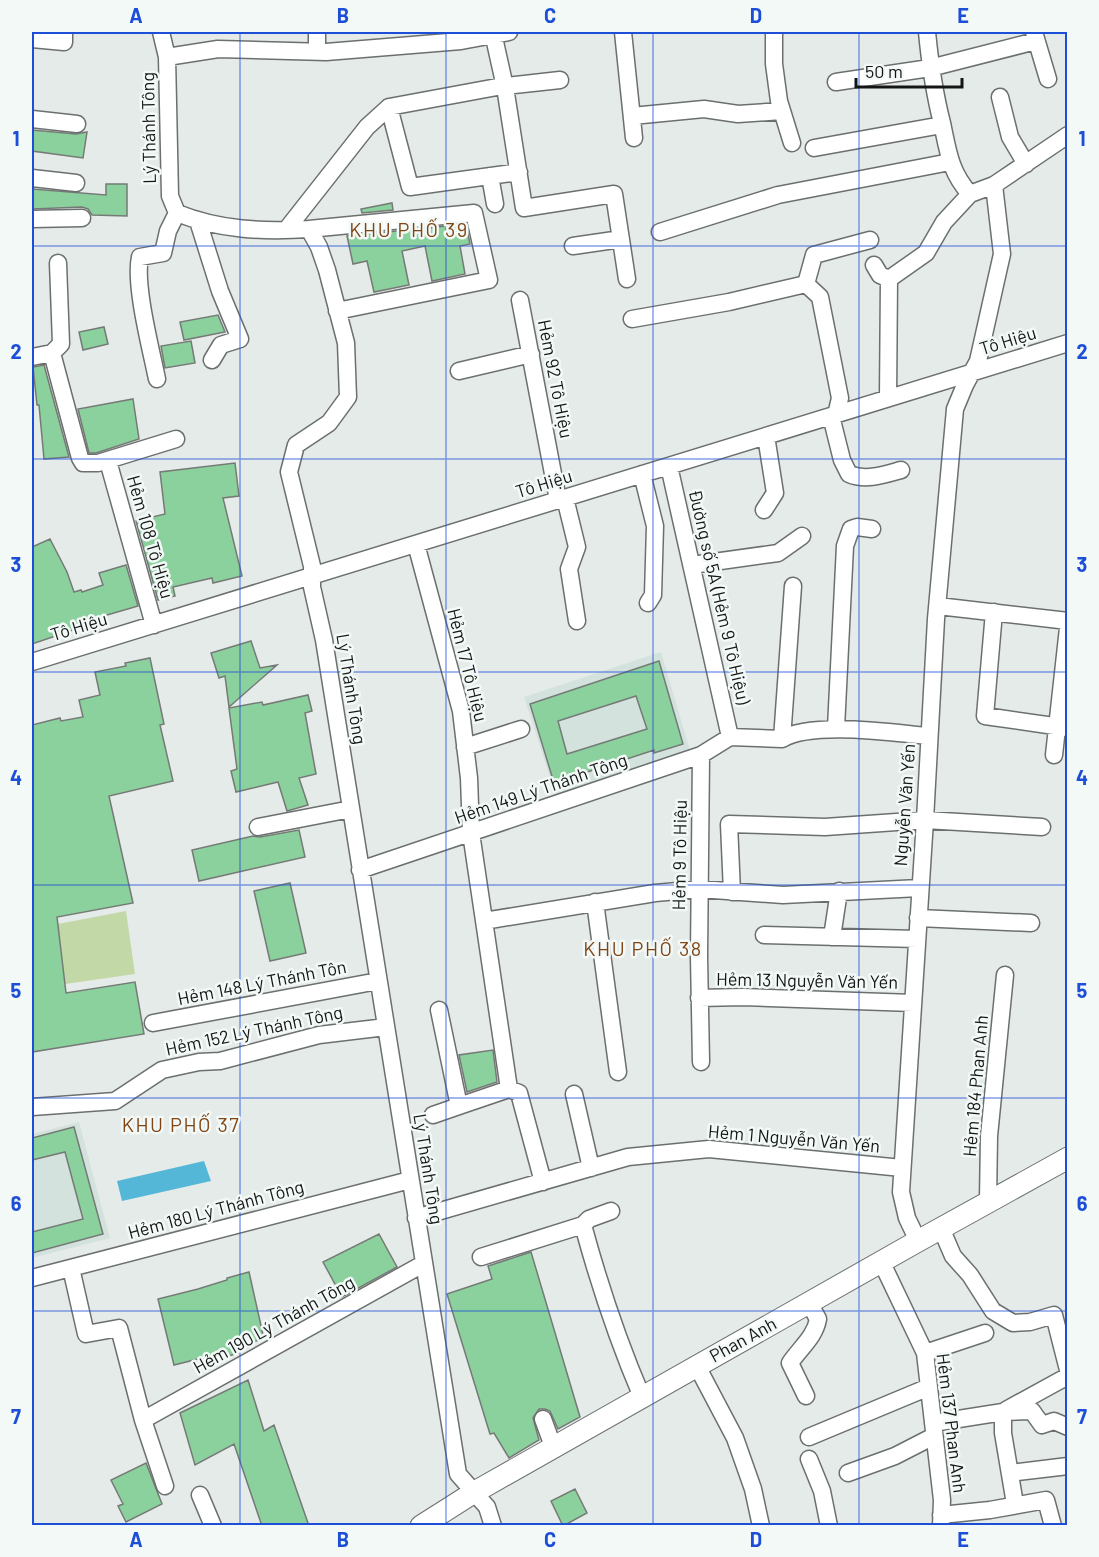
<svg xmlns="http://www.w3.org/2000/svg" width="1099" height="1557" font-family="Barlow,sans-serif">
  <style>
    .built { fill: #d3e2dd }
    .green { fill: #c2d8a7 }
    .water { fill: #55b7d8 }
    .building { fill: #8bd19d; stroke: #767a77; stroke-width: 1.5; fill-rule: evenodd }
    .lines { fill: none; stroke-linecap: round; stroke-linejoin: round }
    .minor-casing { stroke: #6b706f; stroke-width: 19 }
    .major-casing { stroke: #6b706f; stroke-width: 23 }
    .minor { stroke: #fff; stroke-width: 16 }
    .major { stroke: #fff; stroke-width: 21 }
    .grid { fill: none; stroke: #1d4ed8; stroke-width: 1.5; stroke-opacity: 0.55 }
    .labels { text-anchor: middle; stroke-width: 5; stroke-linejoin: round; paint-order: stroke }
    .street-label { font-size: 18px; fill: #141615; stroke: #f2f9f7 }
    .neighbourhood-label { font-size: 20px; letter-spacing: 1.5px; fill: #804514; stroke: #f2f9f7 }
    .neatline { fill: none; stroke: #1d4ed8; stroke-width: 2 }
    .grid-label { font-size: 20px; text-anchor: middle; font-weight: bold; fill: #1d4ed8 }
  </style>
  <rect width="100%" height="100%" fill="#e5ebe9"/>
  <path class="built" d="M 661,652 L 692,757 L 557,799 L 524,697 Z
    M 79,1122 L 110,1238 L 32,1258 L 32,1134 Z"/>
  <path class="green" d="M 126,911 L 135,974 L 65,984 L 58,924 Z"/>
  <path class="water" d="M 204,1161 L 211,1181 L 122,1201 L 117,1181 Z"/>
  <path class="building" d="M 32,130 L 76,134 L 87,132 L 83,158 L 32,151 Z
    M 106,184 L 127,184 L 127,216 L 92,215 L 88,209 L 82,207 L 32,209 L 32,189 L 106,195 Z
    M 392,203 L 393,210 L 362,213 L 361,209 Z
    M 466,224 L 470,244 L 460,246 L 465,274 L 432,281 L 425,246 L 402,251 L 409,285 L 374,292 L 367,261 L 353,264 L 347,236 Z
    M 218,315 L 225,332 L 184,340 L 180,322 Z
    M 104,327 L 108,344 L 83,350 L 79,332 Z
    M 191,341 L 195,363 L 165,368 L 161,346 Z
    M 44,365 L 69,457 L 44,459 L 39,405 L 37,405 L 33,367 Z
    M 133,399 L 139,439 L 96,453 L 89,453 L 78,409 Z
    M 235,463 L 239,496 L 223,498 L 242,576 L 213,583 L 212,578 L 173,587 L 175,596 L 158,600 L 136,521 L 165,514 L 160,472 Z
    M 50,539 L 67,572 L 74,592 L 81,590 L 82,592 L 103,585 L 99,573 L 126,565 L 138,606 L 90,620 L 91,624 L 32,644 L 32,547 Z
    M 251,641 L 260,668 L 277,665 L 229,707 L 225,676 L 219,678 L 211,653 Z
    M 150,658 L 164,724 L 160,725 L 173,781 L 109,796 L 133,903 L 57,917 L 66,993 L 135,982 L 144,1034 L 32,1052 L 32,725 L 60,718 L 61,721 L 83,717 L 79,700 L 100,695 L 95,672 L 126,666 L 125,663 Z
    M 659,661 L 683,744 L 654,753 L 654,750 L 554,783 L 530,704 ZM 636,696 L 647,729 L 567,754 L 558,721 Z
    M 308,695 L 312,711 L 305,713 L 316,774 L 299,778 L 308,805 L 287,811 L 278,782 L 236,792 L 231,771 L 237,769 L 229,708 L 262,702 L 263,705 Z
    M 299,830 L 305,857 L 199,881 L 192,850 L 253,836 L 260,837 Z
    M 290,883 L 306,953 L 270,961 L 254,891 Z
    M 493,1050 L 497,1082 L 467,1092 L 459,1055 Z
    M 74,1127 L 103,1234 L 32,1253 L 32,1232 L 83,1219 L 65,1152 L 32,1160 L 32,1138 Z
    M 379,1234 L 397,1267 L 342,1297 L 323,1262 Z
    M 531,1252 L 580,1417 L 558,1429 L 550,1411 L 545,1409 L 539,1409 L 533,1418 L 539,1440 L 509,1458 L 494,1433 L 490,1434 L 447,1294 L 492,1279 L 488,1266 Z
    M 249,1272 L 264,1339 L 236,1346 L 238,1353 L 219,1359 L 218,1354 L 174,1365 L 158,1299 L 198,1289 L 227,1280 L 227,1278 Z
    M 248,1380 L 264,1431 L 274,1425 L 309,1526 L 262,1526 L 234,1444 L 195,1465 L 180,1413 Z
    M 146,1463 L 162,1504 L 126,1522 L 118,1506 L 123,1504 L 111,1480 Z
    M 575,1489 L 587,1513 L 563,1526 L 551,1501 Z"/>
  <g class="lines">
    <defs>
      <path id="minor" d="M 161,32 L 167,57 L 170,196 L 177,213 C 219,230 263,232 309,229 L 319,247 L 327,270 L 346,343 L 348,397 L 329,423 L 296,445 L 289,472 L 312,566 L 312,587 L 324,640 L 458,1474 L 487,1507 L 493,1526
        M 623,32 L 634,138
        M 774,32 L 774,64 L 779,101 L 792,143
        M 927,32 C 930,63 934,92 942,123 C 948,151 950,172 970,194
        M 1034,32 L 1048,79
        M 493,33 L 505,87 L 524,208 L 614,194 L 627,279
        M 32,39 L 64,42 L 64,32
        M 317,51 L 317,32
        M 167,57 L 218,49 L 326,52 L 461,41 L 509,32
        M 836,82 L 930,68 L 1036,41
        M 1000,97 L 1010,137 L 1026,164
        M 389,107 L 410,187 L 519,172
        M 632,116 L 704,109 L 738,114 L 782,111
        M 32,119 L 77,124
        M 814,148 L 942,125
        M 490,176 L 495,204
        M 32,178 L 76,183
        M 32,219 L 82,218
        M 198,221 L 220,291 L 240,339 L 221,345 L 212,360
        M 309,229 L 474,213 L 489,280 L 337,311
        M 286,230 L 367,127 L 389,107 L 497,87 L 560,80
        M 660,232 L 778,195 L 950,162
        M 573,246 L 621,239
        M 874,265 L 880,275 L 889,279
        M 806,284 L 820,297 L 840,398 L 836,415
        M 806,284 L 814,255 L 870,240
        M 520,300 L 558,500
        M 632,319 L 729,302 L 806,284
        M 52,353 L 80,458 L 83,463 L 98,463 L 176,439
        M 32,357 L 52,353 L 61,344 L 58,263
        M 459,371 L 531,354
        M 157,379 C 151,349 134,285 140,257 L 163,253 L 168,231 L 177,213
        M 888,398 L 889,279 L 926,253 L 944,222 L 970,194 L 994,185
        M 831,416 L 842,460 L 849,474 C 866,481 883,475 901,470
        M 108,461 L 154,625
        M 669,466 L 730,737
        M 642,474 L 655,526 L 653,595 L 648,603
        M 565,498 L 577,547 L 569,569 L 577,621
        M 764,510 L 775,493 L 766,436
        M 416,544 L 461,711 L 469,778 L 471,833 L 509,1089 L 459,1106 L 439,1010
        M 692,565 L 778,553 L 802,536
        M 938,606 L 1068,621
        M 994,612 L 985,716 L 1068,728
        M 32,662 L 1068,343
        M 836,728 L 845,546 L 851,529 L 857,527 L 872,529
        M 730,737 L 782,739 C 813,721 893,733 929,736
        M 782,739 L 793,586
        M 465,747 L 521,729
        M 1054,755 L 1068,628
        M 258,827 L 351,809
        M 360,870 L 701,755 L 730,737
        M 732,892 L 729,824 L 825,827 L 925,820 L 1042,827
        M 595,902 L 618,1072
        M 918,918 L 1031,923
        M 484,921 L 655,893 L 700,889 L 783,895 L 919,888
        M 764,935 L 917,939
        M 832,937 L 839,891
        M 699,998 L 743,997 L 913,1003
        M 153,1023 L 378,981
        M 701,1062 L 699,956 L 701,755
        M 509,1089 L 519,1093 L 543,1182
        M 574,1094 L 591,1168
        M 32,1107 L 115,1101 L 162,1070 L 199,1062 L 220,1061 L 319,1035 L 386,1027
        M 433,1115 L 459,1106
        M 988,1201 L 989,1136 L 1005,975
        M 611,1211 L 589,1219 L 583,1225 C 599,1284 618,1341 642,1397
        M 416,1218 L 628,1157 L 709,1149 L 902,1168
        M 941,1228 L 953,1256 L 970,1275 L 993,1311 L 1013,1323 L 1030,1322 L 1054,1315 L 1068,1370
        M 918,1241 L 907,1218 L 901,1192 L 925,820 L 936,619 L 955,409 L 965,385 L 978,361 L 1002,254 L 994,185 L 1068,135
        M 481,1257 L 583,1225
        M 881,1261 L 925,1353 L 942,1500 L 941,1526
        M 71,1268 L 86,1334 L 119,1328 L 143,1420 L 165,1486
        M 32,1278 L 410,1180
        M 925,1353 L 985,1333
        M 697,1366 L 735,1438 L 753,1489 L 761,1526
        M 806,1396 L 790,1363 C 800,1348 815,1337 818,1319 L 809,1303
        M 1006,1410 L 1068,1376
        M 1003,1412 L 1003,1433 L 1015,1504
        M 543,1419 L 554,1449
        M 143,1420 L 423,1264
        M 933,1423 L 1003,1412 L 1032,1411 L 1042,1425 L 1054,1421 L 1068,1427
        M 809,1437 L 929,1387
        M 809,1459 L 822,1491 L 829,1526
        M 848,1473 L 895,1456 L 934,1436
        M 1010,1473 L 1068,1466
        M 200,1495 L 213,1526
        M 941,1515 L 990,1510 L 1046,1500 L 1053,1526"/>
      <path id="major" d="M 421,1526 L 473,1493 L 918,1241 L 1068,1158"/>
    </defs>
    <use href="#minor" class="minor-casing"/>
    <use href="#major" class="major-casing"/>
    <use href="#minor" class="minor"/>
    <use href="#major" class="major"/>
  </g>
  <path class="grid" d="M 240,32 L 240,1526M 446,32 L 446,1526M 653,32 L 653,1526M 859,32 L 859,1526M 32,246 L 1068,246M 32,459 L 1068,459M 32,672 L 1068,672M 32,885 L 1068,885M 32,1098 L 1068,1098M 32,1311 L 1068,1311"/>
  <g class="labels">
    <g class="street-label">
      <text transform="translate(149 128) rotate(-91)" y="6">Lý Thánh Tông</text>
      <text transform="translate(1008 341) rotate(-17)" y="6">Tô Hiệu</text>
      <text transform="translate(555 379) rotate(79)" y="6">Hẻm 92 Tô Hiệu</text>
      <text transform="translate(544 484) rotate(-17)" y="6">Tô Hiệu</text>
      <text transform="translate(150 537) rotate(74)" y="6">Hẻm 108 Tô Hiệu</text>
      <text transform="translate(719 597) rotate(77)" y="6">Đường số 5A (Hẻm 9 Tô Hiệu)</text>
      <text transform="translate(79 627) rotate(-17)" y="6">Tô Hiệu</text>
      <text transform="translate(467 665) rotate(76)" y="6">Hẻm 17 Tô Hiệu</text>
      <text transform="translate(351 689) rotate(81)" y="6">Lý Thánh Tông</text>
      <text transform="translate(541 789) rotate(-19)" y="6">Hẻm 149 Lý Thánh Tông</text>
      <text transform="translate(905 805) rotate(-86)" y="6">Nguyễn Văn Yến</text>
      <text transform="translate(680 855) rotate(-89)" y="6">Hẻm 9 Tô Hiệu</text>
      <text transform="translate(807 981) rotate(1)" y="6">Hẻm 13 Nguyễn Văn Yến</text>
      <text transform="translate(262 983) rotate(-11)" y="6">Hẻm 148 Lý Thánh Tôn</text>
      <text transform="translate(254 1031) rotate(-12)" y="6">Hẻm 152 Lý Thánh Tông</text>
      <text transform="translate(976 1086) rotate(-85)" y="6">Hẻm 184 Phan Anh</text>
      <text transform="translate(794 1139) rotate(5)" y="6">Hẻm 1 Nguyễn Văn Yến</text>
      <text transform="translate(428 1169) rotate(81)" y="6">Lý Thánh Tông</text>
      <text transform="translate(216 1210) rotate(-15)" y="6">Hẻm 180 Lý Thánh Tông</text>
      <text transform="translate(274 1325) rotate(-29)" y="6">Hẻm 190 Lý Thánh Tông</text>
      <text transform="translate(743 1340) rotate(-29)" y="6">Phan Anh</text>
      <text transform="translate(951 1423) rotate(83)" y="6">Hẻm 137 Phan Anh</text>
    </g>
    <g class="neighbourhood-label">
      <text x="409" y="237">KHU PHỐ 39</text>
      <text x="643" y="956">KHU PHỐ 38</text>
      <text x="181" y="1132">KHU PHỐ 37</text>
    </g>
  </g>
  <rect width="1099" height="1557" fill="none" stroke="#f2f9f7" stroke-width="66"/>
  <path d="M856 78v9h106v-9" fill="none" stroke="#141615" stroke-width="3"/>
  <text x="865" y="78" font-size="18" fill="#141615" stroke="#f2f9f7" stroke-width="4.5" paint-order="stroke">50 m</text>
  <rect x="33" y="33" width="1033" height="1491" class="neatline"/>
  <g class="grid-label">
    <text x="136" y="23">A</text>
    <text x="343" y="23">B</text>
    <text x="550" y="23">C</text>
    <text x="756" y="23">D</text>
    <text x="963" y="23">E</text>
    <text x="16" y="146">1</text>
    <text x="1082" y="146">1</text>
    <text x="16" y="359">2</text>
    <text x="1082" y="359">2</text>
    <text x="16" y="572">3</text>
    <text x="1082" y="572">3</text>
    <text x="16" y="785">4</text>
    <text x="1082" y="785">4</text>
    <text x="16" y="998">5</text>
    <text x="1082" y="998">5</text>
    <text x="16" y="1211">6</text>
    <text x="1082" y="1211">6</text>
    <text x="16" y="1424">7</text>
    <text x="1082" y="1424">7</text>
    <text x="136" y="1547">A</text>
    <text x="343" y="1547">B</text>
    <text x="550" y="1547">C</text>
    <text x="756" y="1547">D</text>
    <text x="963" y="1547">E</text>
  </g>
</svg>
